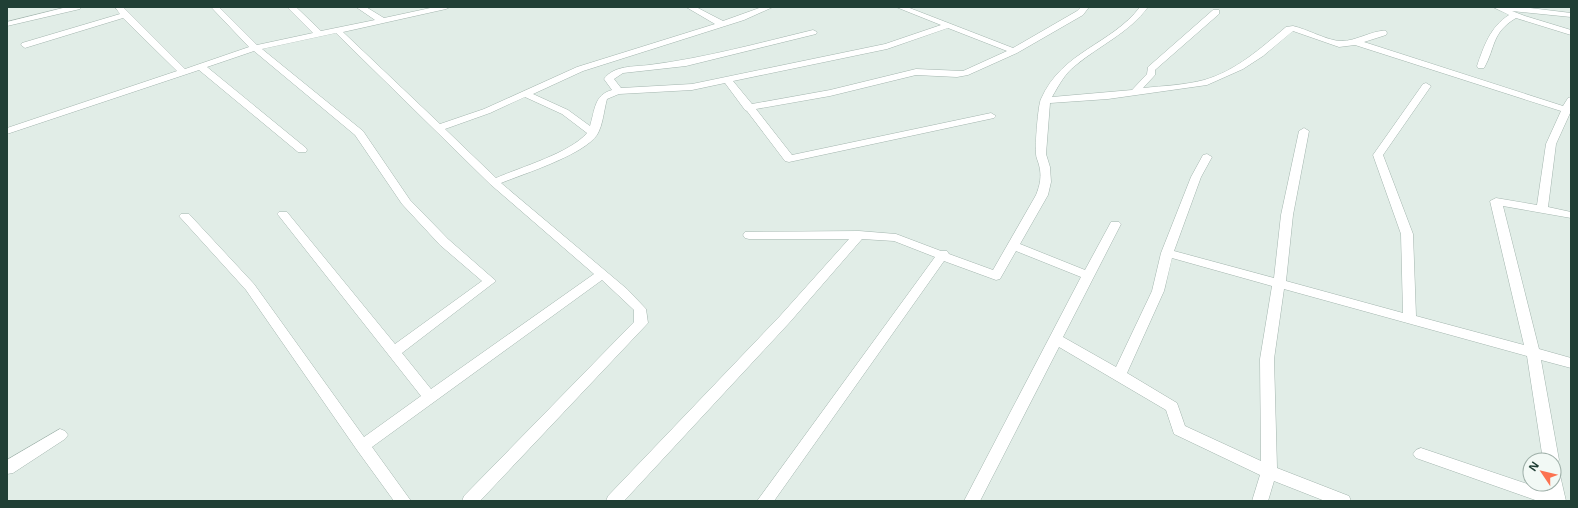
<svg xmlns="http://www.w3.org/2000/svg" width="1578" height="508" font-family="'Noto Sans',sans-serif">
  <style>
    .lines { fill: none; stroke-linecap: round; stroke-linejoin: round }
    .minor-casing { stroke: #a3b5ae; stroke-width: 1 }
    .minor { fill: #fff; fill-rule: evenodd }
  </style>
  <rect width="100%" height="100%" fill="#e1ede7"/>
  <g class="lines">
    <defs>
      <path id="minor" d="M 67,7 L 81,7 L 80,9 L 7,26 L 7,22 Z
        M 115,7 L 123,7 L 185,69 L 249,47 L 211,7 L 219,7 L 257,45 L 313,33 L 287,7 L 296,7 L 321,31 L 375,20 L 356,7 L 366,7 L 384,18 L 435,7 L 450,7 L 446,9 L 343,32 L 440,124 L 484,109 L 577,67 L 715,24 L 686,7 L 696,7 L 723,21 L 762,7 L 773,7 L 744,20 L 583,71 L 533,94 L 568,110 L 590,126 C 595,110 594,95 612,90 L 604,79 C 614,65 634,67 649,65 C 705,58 759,43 813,30 L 817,32 L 816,34 L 686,66 L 623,73 L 614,79 L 621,88 L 692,84 L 885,44 L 941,25 L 896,7 L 907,7 L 1013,48 L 1077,11 L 1081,7 L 1089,7 L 1083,15 L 1017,53 L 968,75 L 957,77 L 916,75 L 830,96 L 756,109 L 792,155 L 991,113 L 996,116 L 994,118 L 789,162 L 785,161 L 747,111 L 745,110 L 725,83 L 692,90 L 619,94 L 607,99 C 604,110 603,125 597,135 C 583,155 526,173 501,183 L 627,289 L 646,309 L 648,323 L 480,501 L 462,501 L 464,496 L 634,322 L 634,310 L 602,280 L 372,447 L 411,501 L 394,501 L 357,450 L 246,290 L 179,216 L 181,214 L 189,214 L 254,284 L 364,437 L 421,396 L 279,216 L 277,214 L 279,212 L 287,212 L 395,344 L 482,281 L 440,245 L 402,204 L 355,135 L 254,51 L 207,67 L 306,148 L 307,150 L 306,152 L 298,152 L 199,70 L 7,134 L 7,128 L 177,71 L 123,18 L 28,47 L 25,48 L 21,45 L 22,43 L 120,14 ZM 948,28 L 1007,51 L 963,71 L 916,69 L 830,90 L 752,104 L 733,81 L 887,49 ZM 336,33 L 490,184 L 594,274 L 431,389 L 402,353 L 496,281 L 448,239 L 410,200 L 363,131 L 262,49 ZM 525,97 L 562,114 L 587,133 C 570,153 521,167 496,178 L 445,129 L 490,113 Z
        M 1140,7 L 1148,7 C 1129,33 1100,45 1076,65 C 1065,73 1059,85 1052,97 L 1132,90 L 1147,74 L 1148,67 L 1213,10 L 1219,10 L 1219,14 L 1155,70 L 1155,75 L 1143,88 C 1163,86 1185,85 1204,80 C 1236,71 1261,48 1286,27 L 1293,26 C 1307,29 1328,41 1341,41 C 1354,42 1375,29 1386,31 L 1387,33 L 1386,35 L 1364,42 L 1563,106 L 1568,98 L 1571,97 L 1571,111 L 1556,144 L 1548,207 L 1571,212 L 1571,218 L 1503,206 L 1539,349 L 1571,358 L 1571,368 L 1541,360 L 1559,460 L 1556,464 L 1554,465 L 1554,460 L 1543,460 L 1527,356 L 1284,289 L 1274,359 L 1277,468 L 1349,496 L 1351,501 L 1325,501 L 1274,481 L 1268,501 L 1252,501 L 1260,475 L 1174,434 L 1166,410 L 1059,347 L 980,501 L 964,501 L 1081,277 L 1016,251 L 1000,279 L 996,280 L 944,261 L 774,501 L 757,501 L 935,257 L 894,241 L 862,239 L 790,322 L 624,501 L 606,501 L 608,496 L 780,316 L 849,239 L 749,239 L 745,238 L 743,235 L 745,232 L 859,231 L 896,234 L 941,251 L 947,251 L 949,254 L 993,270 L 1036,195 C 1040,185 1042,176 1039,165 C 1038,161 1036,157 1036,154 C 1035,145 1038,105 1041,99 C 1062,51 1111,45 1140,7 ZM 1293,31 L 1339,47 L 1355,45 L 1561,111 L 1546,144 L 1537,205 L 1496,198 L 1490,201 L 1524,345 L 1416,316 L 1413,234 L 1383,155 L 1431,86 L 1426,83 L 1423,84 L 1373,155 L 1401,234 L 1403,313 L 1286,281 L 1293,215 L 1309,131 L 1304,128 L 1299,131 L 1281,215 L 1274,278 L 1174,251 L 1201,177 L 1212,157 L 1207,154 L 1203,155 L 1191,177 L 1161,253 L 1152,291 L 1116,367 L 1063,337 L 1121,224 L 1119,222 L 1111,222 L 1085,270 L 1020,244 L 1048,195 L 1051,182 L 1050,167 L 1046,154 L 1050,103 L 1108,99 L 1207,85 L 1243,69 L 1263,56 ZM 1172,258 L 1272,286 L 1260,359 L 1261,461 L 1185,426 L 1177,403 L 1127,373 L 1164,291 Z
        M 1493,7 L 1521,7 L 1571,13 L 1571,17 L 1512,11 L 1525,16 L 1571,30 L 1571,35 L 1516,18 C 1491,33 1496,47 1484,68 L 1478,68 L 1477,66 C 1484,46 1490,27 1509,15 Z
        M 60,429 L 65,431 L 68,435 L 65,439 L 13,473 L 7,474 L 7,460 Z
        M 1421,448 L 1548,491 L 1547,484 L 1554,484 L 1554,473 L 1560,475 L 1566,501 L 1538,501 L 1416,458 L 1413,454 L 1416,450 Z"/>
    </defs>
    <use href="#minor" class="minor-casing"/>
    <use href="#minor" class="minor"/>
  </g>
  <rect width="1578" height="508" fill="none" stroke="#203f35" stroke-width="16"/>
  <g transform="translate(1542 472) rotate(305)"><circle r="19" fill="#f2f9f5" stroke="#9eafa8"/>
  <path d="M0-3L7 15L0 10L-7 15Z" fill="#fc7250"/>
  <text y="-6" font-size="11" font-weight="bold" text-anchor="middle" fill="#203f35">N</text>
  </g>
</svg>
